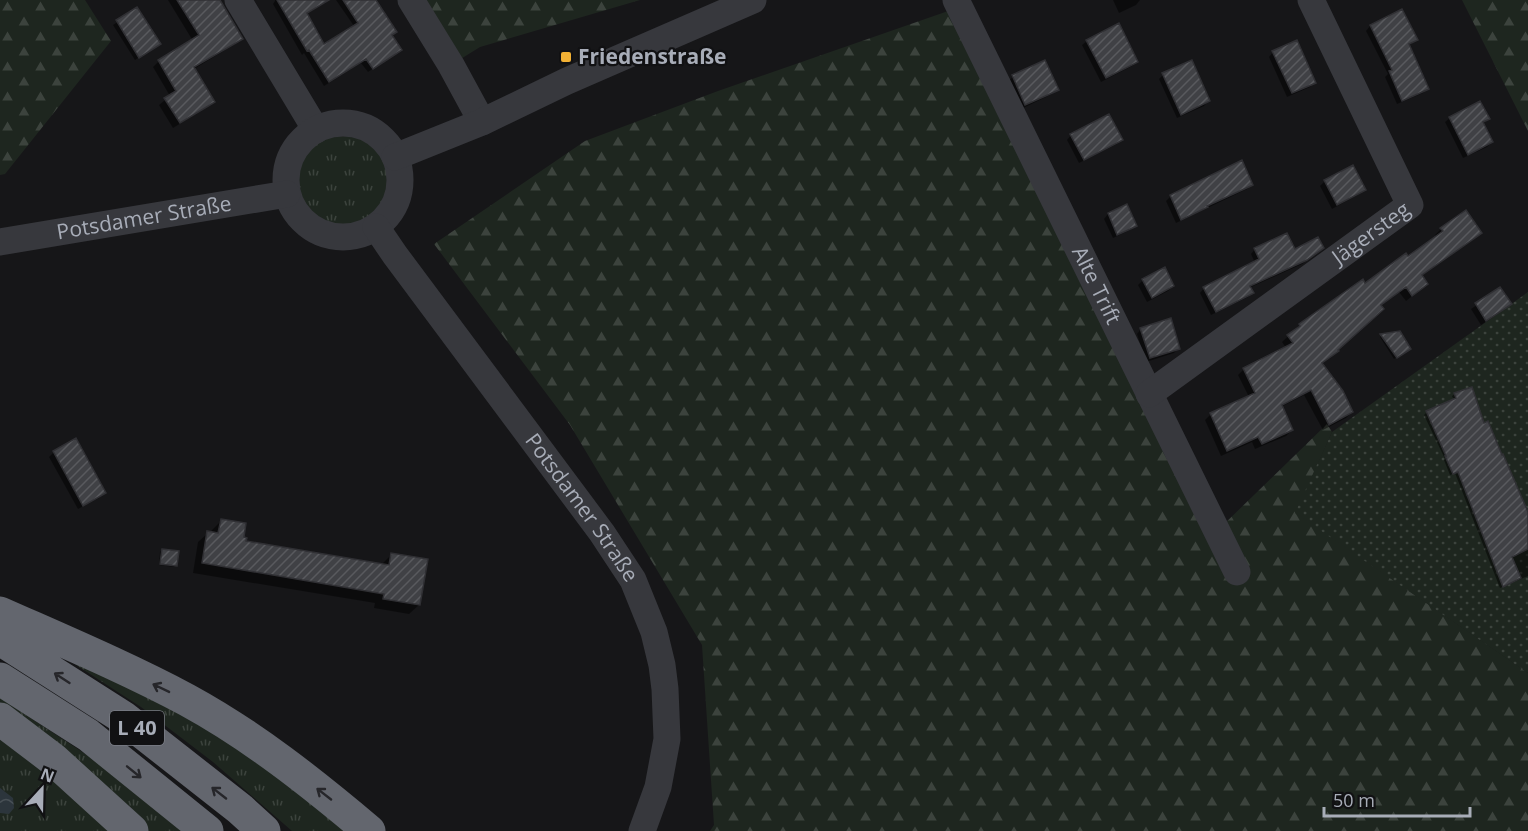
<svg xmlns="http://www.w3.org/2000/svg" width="1528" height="831" font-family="'Open Sans',sans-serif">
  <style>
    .grass { fill: url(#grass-tufts) }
    .forest { fill: url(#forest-firs) }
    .garden { fill: url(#garden-dots) }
    .water { fill: url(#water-waves) }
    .shadow { fill: #0007 }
    .building { fill: url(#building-hatch); stroke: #303034; stroke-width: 1.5 }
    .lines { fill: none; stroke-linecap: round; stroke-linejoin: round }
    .minor { stroke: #37383d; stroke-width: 27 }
    .highway { stroke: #63666e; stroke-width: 33 }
    .oneway { stroke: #26262a }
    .poi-dot { fill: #f2b134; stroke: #111113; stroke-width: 2 }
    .labels { text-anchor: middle; stroke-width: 4.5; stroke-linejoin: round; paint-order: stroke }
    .shield { fill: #111113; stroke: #7b7e86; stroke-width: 1.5 }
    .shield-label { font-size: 20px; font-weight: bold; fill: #a8adb8 }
    .poi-label { font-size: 21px; font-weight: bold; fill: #a8adb8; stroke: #111113; text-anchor: start }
    .street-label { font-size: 21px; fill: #a8adb8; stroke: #111113 }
  </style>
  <defs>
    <pattern id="grass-tufts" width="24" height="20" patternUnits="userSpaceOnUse" patternTransform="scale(1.5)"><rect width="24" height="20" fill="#1e261f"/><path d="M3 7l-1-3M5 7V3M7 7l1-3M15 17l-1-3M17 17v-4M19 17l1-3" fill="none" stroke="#3c433d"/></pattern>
    <pattern id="forest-firs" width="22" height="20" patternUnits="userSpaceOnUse" patternTransform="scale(1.5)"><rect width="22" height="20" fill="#1e261f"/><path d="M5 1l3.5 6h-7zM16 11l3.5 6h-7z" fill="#3c433d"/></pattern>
    <pattern id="garden-dots" width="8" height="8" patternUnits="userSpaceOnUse" patternTransform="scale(1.5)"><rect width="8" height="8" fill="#1e261f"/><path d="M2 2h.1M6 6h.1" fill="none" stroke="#3c433d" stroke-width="1.8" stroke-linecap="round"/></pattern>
    <pattern id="water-waves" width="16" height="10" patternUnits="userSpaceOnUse" patternTransform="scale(1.5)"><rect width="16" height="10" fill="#2c353c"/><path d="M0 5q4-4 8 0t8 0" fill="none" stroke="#485056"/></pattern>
    <pattern id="building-hatch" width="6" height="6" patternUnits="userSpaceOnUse" patternTransform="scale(1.5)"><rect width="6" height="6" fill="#404145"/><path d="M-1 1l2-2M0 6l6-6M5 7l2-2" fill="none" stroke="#595a5e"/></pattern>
  </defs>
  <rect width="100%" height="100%" fill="#161618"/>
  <path class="grass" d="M297 181a47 47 0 1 1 94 0a47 47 0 1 1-94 0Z
    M 39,641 L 204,720 L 359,831 L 292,831 L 213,762 L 141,707 Z
    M 0,698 L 90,757 L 183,831 L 141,831 L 0,709 Z
    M 0,731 L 112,831 L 0,831 Z"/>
  <path class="forest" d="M 0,0 L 85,0 L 111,41 L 5,174 L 0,175 Z
    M 411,0 L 640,0 L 480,47 L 451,65 Z
    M 1462,0 L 1528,0 L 1528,131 Z
    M 954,9 L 1218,530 L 1327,424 L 1332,432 L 1296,513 L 1528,673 L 1528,831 L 710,831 L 714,825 L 702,645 L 570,425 L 434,244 L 585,141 L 718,91 Z"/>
  <path class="garden" d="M 1528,292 L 1528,673 L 1295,513 L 1332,432 Z"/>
  <path class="water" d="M 0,788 L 13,798 L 14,808 L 9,814 L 0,813 Z"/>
  <path class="shadow" d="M 168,0 L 209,0 L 241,38 L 235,44 L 194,69 L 214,101 L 207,107 L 173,128 L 159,105 L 170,96 L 153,67 L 159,61 L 193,41 Z
    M 275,0 L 330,0 L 306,14 L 324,46 L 354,26 L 336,0 L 374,0 L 395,32 L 391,36 L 395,54 L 368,72 L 361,63 L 324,86 L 304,53 L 302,55 L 273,4 L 275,1 Z
    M 1113,0 L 1140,0 L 1136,5 L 1119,13 Z
    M 137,9 L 155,47 L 135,60 L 113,25 Z
    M 1401,11 L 1416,40 L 1408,46 L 1427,88 L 1423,93 L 1397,104 L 1385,77 L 1388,74 L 1366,31 L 1370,26 Z
    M 1087,41 L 1137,62 L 1132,66 L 1101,82 L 1082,45 Z
    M 1273,52 L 1314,82 L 1310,87 L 1287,97 L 1269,57 Z
    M 1044,62 L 1057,90 L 1052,94 L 1021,109 L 1008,81 L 1013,77 Z
    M 1163,75 L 1208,101 L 1204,106 L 1177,118 L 1159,79 Z
    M 1450,118 L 1488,119 L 1482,124 L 1492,142 L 1487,147 L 1463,158 L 1445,122 Z
    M 1071,135 L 1121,139 L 1117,144 L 1079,163 L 1067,140 Z
    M 1242,162 L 1252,185 L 1247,189 L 1176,223 L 1166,201 L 1171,196 Z
    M 1352,167 L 1364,190 L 1359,194 L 1332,209 L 1320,186 L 1324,182 Z
    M 1108,214 L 1135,226 L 1130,230 L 1113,238 L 1104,219 Z
    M 1441,229 L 1480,233 L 1474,239 L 1421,276 L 1426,284 L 1420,290 L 1406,301 L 1399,292 L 1380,306 L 1337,350 L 1337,351 L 1331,357 L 1321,364 L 1352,412 L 1346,418 L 1323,430 L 1304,395 L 1281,407 L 1292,430 L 1286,436 L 1255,449 L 1252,442 L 1221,456 L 1205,420 L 1211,414 L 1249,397 L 1238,375 L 1244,369 L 1286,348 L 1282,342 L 1300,325 L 1408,258 L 1437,237 L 1435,235 Z
    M 1255,249 L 1318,252 L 1302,264 L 1249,288 L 1252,293 L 1248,297 L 1211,315 L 1200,293 L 1204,288 L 1255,263 L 1251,254 Z
    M 1143,280 L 1173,286 L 1168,291 L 1147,302 L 1138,285 Z
    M 1500,289 L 1510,304 L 1505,309 L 1481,325 L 1471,309 Z
    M 1141,329 L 1178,348 L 1174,353 L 1146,362 L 1137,334 Z
    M 1381,335 L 1407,350 L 1394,359 L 1380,337 Z
    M 1455,394 L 1528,514 L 1528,576 L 1500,588 L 1455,473 L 1450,475 L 1444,460 L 1445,459 L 1424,415 L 1427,412 L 1454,400 L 1452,396 Z
    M 54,452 L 104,493 L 99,498 L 78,509 L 49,457 Z
    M 221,521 L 242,539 L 244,542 L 381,565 L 391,555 L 419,605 L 409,614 L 374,608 L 375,603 L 193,573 L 198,542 L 208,533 L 211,533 L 212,530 Z
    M 162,550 L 176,565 L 174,567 L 159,565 L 160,552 Z"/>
  <path class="building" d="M 177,0 L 220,0 L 243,39 L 194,67 L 215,102 L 180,123 L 164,98 L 176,91 L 158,60 L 199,35 Z
    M 277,0 L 329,0 L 307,13 L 324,44 L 358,23 L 343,0 L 376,0 L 397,32 L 392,35 L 402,50 L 373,69 L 366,59 L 329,82 L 309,50 L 307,51 Z
    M 137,7 L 161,44 L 139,58 L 116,20 Z
    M 1402,9 L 1418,40 L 1409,44 L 1429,89 L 1402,101 L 1389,71 L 1392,70 L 1370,25 Z
    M 1119,23 L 1138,62 L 1106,78 L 1086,40 Z
    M 1297,40 L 1316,83 L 1292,93 L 1272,51 Z
    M 1045,60 L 1059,90 L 1025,105 L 1012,75 Z
    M 1192,60 L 1210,101 L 1181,115 L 1162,73 Z
    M 1480,101 L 1490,119 L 1483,122 L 1493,142 L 1468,155 L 1449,117 Z
    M 1109,114 L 1123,140 L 1084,160 L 1070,134 Z
    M 1242,160 L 1253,185 L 1207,206 L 1208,207 L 1181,220 L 1170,195 Z
    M 1353,165 L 1366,190 L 1337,205 L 1324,180 Z
    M 1127,204 L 1137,226 L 1117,235 L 1108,213 Z
    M 1466,210 L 1482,233 L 1422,275 L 1428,284 L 1412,296 L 1406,287 L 1381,305 L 1384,309 L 1338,350 L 1339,351 L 1322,363 L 1343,391 L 1353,412 L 1329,425 L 1311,390 L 1282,405 L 1293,430 L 1262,444 L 1258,437 L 1227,451 L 1210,413 L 1255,393 L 1243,368 L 1293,343 L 1287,335 L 1300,326 L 1299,324 L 1363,279 L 1365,283 L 1406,253 L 1408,256 L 1443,231 L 1440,228 Z
    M 1287,233 L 1295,249 L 1318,237 L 1324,248 L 1307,260 L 1250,286 L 1254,293 L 1216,312 L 1203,287 L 1259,259 L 1254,248 Z
    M 1165,267 L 1174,286 L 1152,298 L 1142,279 Z
    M 1500,287 L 1512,304 L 1486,321 L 1475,303 Z
    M 1171,318 L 1180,349 L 1150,358 L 1140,328 Z
    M 1400,331 L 1411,349 L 1397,358 L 1380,334 Z
    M 1472,387 L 1484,423 L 1488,421 L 1502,455 L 1503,454 L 1528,512 L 1528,549 L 1512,557 L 1521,578 L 1503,587 L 1458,472 L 1453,474 L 1445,456 L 1446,456 L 1426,411 L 1456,398 L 1454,393 Z
    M 76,438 L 106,493 L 83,506 L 53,451 Z
    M 221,519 L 246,523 L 244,537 L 247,538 L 246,541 L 389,565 L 391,553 L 428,559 L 420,605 L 383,599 L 384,594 L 202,563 L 207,531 L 218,533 Z
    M 162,549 L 179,551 L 177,566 L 160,564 Z"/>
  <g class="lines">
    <g class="minor">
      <path d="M 238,0 L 316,130"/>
      <path d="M 411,0 L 451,65 L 482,122"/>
      <path id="s1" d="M 956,0 L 1237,572"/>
      <circle cx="343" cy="180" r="57"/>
      <path d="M 395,157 L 482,122 L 567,81 L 753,0"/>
      <path id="s2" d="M 376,227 L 395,255 L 602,533 L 633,580 L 654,632 L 662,665 L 665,689 L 667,739 L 658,787 L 642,831"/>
      <path id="s3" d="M 0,242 L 287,194"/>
      <path id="s4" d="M 1149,394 L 1410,205 L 1311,0"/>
    </g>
    <path class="highway" d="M 0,613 C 63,641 127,668 187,700 C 253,736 312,783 369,831
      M 0,639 L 124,718 L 240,809 L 264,831
      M 0,679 L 88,735 L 207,831
      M 0,719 L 54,760 L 132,831"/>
  </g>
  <defs><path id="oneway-shaft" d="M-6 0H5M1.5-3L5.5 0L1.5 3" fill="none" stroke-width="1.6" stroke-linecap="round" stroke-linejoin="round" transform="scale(1.5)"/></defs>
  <g class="oneway">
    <use href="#oneway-shaft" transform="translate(62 678) rotate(-147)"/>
    <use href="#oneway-shaft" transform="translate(161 688) rotate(-154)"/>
    <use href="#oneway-shaft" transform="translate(134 772) rotate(39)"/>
    <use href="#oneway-shaft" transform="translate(219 793) rotate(-142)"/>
    <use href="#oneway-shaft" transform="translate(324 794) rotate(-142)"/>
  </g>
  <rect class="poi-dot" x="560" y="51" width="12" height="12" rx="3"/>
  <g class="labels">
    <rect class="shield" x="110" y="711" width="54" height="34" rx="4.5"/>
    <g class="shield-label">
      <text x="137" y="735">L 40</text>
    </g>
    <g class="poi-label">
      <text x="578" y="64">Friedenstraße</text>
    </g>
    <g class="street-label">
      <text dy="7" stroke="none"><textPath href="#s3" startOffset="146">Potsdamer Straße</textPath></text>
      <text dy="7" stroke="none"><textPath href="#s4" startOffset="274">Jägersteg</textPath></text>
      <text dy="7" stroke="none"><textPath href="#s1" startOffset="318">Alte Trift</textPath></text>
      <text dy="7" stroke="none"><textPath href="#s2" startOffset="348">Potsdamer Straße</textPath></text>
    </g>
  </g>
  <g transform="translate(42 789) rotate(22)" stroke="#111113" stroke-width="4.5" paint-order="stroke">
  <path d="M0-4.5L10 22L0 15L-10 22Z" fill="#a8adb8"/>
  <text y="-9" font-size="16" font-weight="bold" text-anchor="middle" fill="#a8adb8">N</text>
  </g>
  <path d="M1324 807v9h146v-9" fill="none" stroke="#a8adb8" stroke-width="3"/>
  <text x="1333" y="807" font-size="18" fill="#a8adb8" stroke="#111113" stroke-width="4.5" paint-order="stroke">50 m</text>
</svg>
